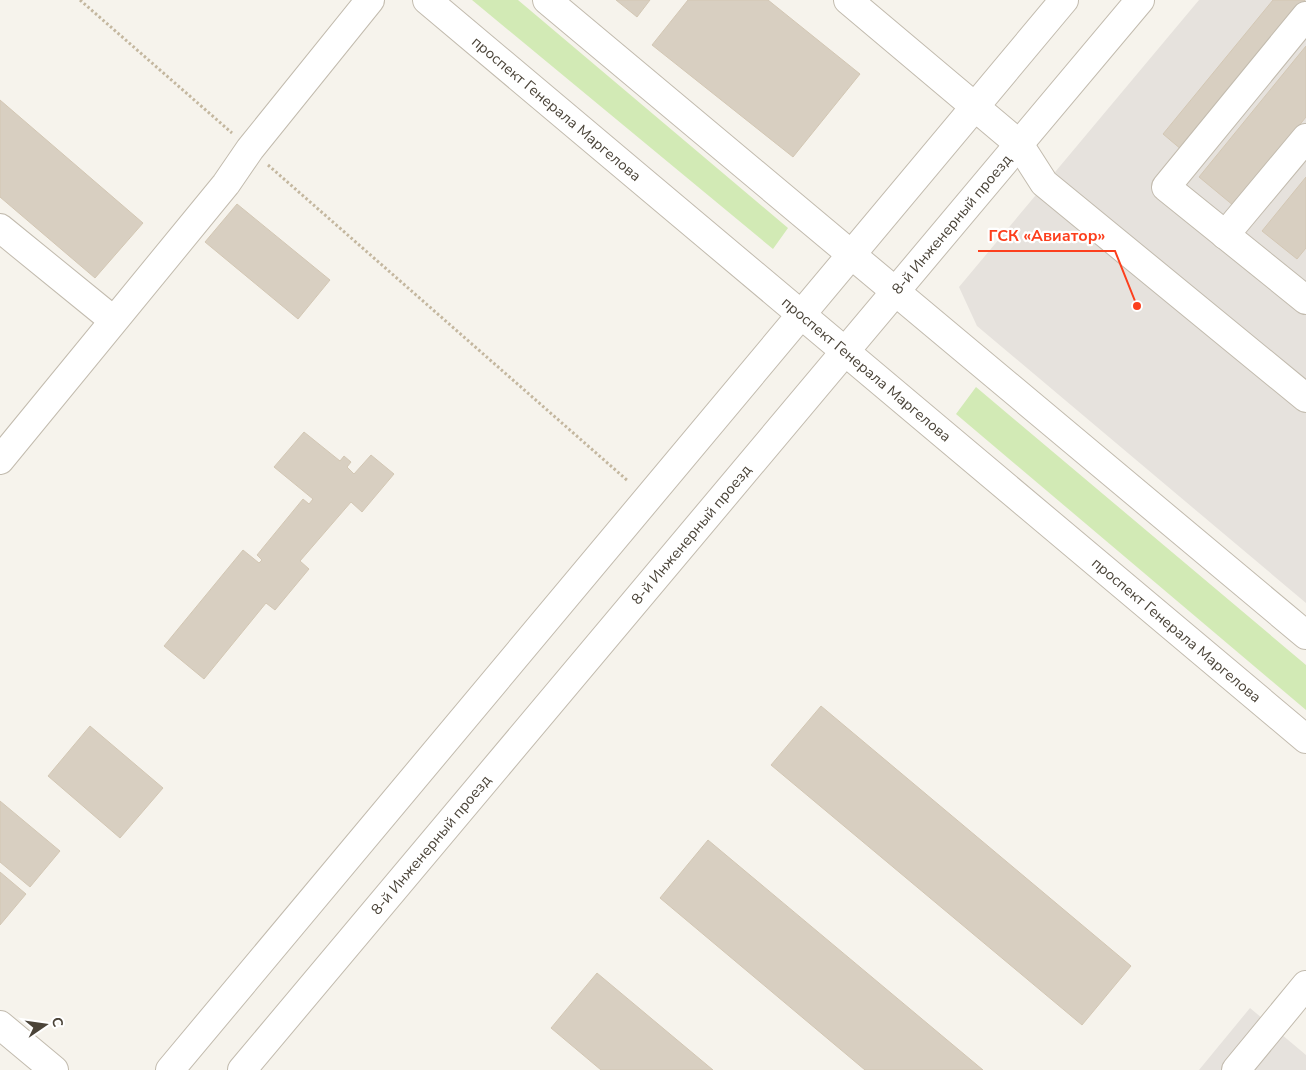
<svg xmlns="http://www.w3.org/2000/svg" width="1306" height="1070" font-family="'Nunito Sans',sans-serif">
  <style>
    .industrial { fill: #e6e2dd }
    .green { fill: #d2eab5 }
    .building { fill: #d8cfc1; stroke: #d3c7b4 }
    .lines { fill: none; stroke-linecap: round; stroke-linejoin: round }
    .minor-casing { stroke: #c2bbae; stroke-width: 30 }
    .path { stroke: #c4b79f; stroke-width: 3; stroke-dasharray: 2.5 2.5; stroke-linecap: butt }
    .minor { stroke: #fff; stroke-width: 28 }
    .labels { text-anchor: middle; stroke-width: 4.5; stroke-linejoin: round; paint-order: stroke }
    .street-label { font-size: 15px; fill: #4b4439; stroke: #fff }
    .leader { fill: none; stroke: #fc3f1d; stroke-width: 2 }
    .callout-dot { fill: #fc3f1d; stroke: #fff; stroke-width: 2 }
    .callout-label { font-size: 16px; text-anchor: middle; font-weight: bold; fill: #fc3f1d; stroke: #fff; stroke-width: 4.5; stroke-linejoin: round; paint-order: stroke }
  </style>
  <rect width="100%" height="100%" fill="#f6f3ec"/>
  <path class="industrial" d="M 1199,0 L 1306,0 L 1306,603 L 977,326 L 959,287 Z
    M 1250,1008 L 1306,1055 L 1306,1070 L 1199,1070 Z"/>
  <path class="green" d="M 472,0 L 518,0 L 788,228 L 773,249 Z
    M 976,387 L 1306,665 L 1306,710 L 956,414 Z"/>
  <path class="building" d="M 616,0 L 650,0 L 637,17 Z
    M 688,0 L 768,0 L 860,74 L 793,157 L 652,45 Z
    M 1273,0 L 1305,0 L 1182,150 L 1163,134 Z
    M 1306,46 L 1306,117 L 1234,206 L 1199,177 Z
    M 0,100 L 143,223 L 95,278 L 0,197 Z
    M 1306,177 L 1306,248 L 1297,259 L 1262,231 Z
    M 237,204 L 330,280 L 298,319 L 205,242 Z
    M 304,432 L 340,461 L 344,456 L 351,462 L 347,467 L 354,474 L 371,455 L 394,474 L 362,512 L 351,502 L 300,561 L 309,569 L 275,610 L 266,603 L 204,679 L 164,646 L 243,550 L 259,563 L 262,560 L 257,555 L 303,499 L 309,504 L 313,499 L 274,467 Z
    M 821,706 L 1131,966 L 1082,1025 L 771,765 Z
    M 90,726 L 163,788 L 120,838 L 48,776 Z
    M 0,801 L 60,851 L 30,887 L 0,862 Z
    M 708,840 L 983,1070 L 865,1070 L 660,898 Z
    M 0,872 L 26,894 L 0,925 Z
    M 597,973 L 713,1070 L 601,1070 L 551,1028 Z"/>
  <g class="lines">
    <defs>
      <g id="minor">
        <path id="s1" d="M 427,0 L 1306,739"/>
        <path d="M 547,0 L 1306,635"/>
        <path d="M 848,0 L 1019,144 L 1044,183 L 1306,398"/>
        <path d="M 1306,16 L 1166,187 L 1306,300"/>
        <path d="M 0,228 L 113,320"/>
        <path d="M 1225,235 L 1306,138"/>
        <path d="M 0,460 L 226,184 L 250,149 L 370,0"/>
        <path d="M 0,1025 L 54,1070"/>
        <path d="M 170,1070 L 1064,0"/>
        <path id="s2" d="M 242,1070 L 1140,0"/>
        <path d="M 1236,1070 L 1306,985"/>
      </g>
    </defs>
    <use href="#minor" class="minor-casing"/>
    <path class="path" d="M 80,0 L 232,133
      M 268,165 L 628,481"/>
    <use href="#minor" class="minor"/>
  </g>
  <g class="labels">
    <g class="street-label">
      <text dy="5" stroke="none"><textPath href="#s1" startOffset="169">проспект Генерала Маргелова</textPath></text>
      <text dy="5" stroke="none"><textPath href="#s2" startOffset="1104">8-й Инженерный проезд</textPath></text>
      <text dy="5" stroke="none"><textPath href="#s1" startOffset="574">проспект Генерала Маргелова</textPath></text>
      <text dy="5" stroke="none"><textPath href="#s2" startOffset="699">8-й Инженерный проезд</textPath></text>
      <text dy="5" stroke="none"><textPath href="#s1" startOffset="979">проспект Генерала Маргелова</textPath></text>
      <text dy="5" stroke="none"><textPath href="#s2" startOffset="294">8-й Инженерный проезд</textPath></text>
    </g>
  </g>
  <path class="leader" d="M1137 306L1115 251H978"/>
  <circle class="callout-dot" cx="1137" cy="306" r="5"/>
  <g class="callout-label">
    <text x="1047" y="241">ГСК «Авиатор»</text>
  </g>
  <g transform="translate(45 1025) rotate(77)" stroke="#ffffff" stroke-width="4" paint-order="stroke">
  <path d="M0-4L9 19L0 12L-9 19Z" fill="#4b4439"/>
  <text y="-8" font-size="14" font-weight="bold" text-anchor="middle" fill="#4b4439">С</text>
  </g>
</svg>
